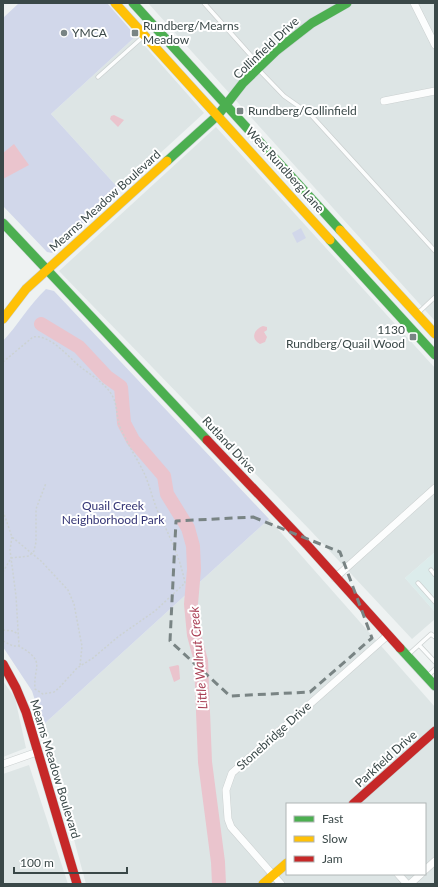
<svg xmlns="http://www.w3.org/2000/svg" width="438" height="887" font-family="Lato,sans-serif">
  <style>
    .residential { fill: #dde5e5; fill-rule: evenodd }
    .commercial { fill: #dceceb }
    .green { fill: #d1d7ea }
    .water { fill: #eac4cd }
    .lines { fill: none; stroke-linecap: round; stroke-linejoin: round }
    .river { stroke: #eac4cd; stroke-width: 14 }
    .lane-casing { stroke: #cbd0d0; stroke-width: 5 }
    .street-casing { stroke: #cbd0d0; stroke-width: 8 }
    .fast-casing { stroke: #c7d1d2; stroke-width: 10 }
    .slow-casing { stroke: #c7d1d2; stroke-width: 10 }
    .jam-casing { stroke: #c7d1d2; stroke-width: 10 }
    .path { stroke: #ccd2d2; stroke-width: 1.5; stroke-dasharray: 2 2; stroke-linecap: butt }
    .lane { stroke: #fcfdfd; stroke-width: 3.5 }
    .street { stroke: #fcfdfd; stroke-width: 7 }
    .fast { stroke: #4caf50; stroke-width: 9 }
    .slow { stroke: #ffc107; stroke-width: 9 }
    .jam { stroke: #c62828; stroke-width: 9 }
    .marked { fill: none; stroke: #798484; stroke-width: 3; stroke-dasharray: 8 5; stroke-linejoin: round }
    .poi-dot { fill: #798484; stroke: #fff; stroke-width: 1.5 }
    .labels { text-anchor: middle; stroke-width: 4; stroke-linejoin: round; paint-order: stroke }
    .poi-label { font-size: 12px; fill: #3a4848; stroke: #fff; text-anchor: start }
    .street-label { font-size: 12px; fill: #3a4848; stroke: #fff }
    .park-label { font-size: 12px; fill: #333474; stroke: #fff }
    .water-label { font-size: 13px; font-style: italic; fill: #a93f54; stroke: #fff }
  </style>
  <rect width="100%" height="100%" fill="#eef2f2"/>
  <path class="residential" d="M 148,3 L 435,3 L 435,321 L 240,105 Z
    M 136,36 L 204,113 L 120,190 L 51,114 Z
    M 216,127 L 435,368 L 435,552 L 405,578 L 435,612 L 435,619 L 412,639 L 310,530 L 59,271 Z
    M 269,519 L 435,707 L 435,884 L 86,884 L 43,725 ZM 287,804 L 425,804 L 425,874 L 287,874 Z
    M 3,681 L 15,698 L 26,748 L 3,757 Z
    M 29,765 L 68,884 L 3,884 L 3,774 Z"/>
  <path class="commercial" d="M 435,552 L 435,612 L 405,578 Z"/>
  <path class="green" d="M 19,3 L 107,3 L 136,36 L 51,114 L 120,190 L 52,253 L 47,252 L 3,206 L 3,18 Z
    M 301,228 L 306,238 L 297,243 L 292,233 Z
    M 46,289 L 54,291 L 269,519 L 43,725 L 32,691 L 3,647 L 3,341 C 18,325 29,305 46,289 Z"/>
  <path class="water" d="M 114,115 L 124,120 L 118,127 L 110,119 L 111,116 Z
    M 14,144 L 29,165 L 3,179 L 3,153 Z
    M 263,326 L 267,327 L 267,330 L 264,332 L 267,337 L 265,342 L 260,344 C 250,339 254,329 263,326 Z
    M 178,665 L 179,666 L 180,679 L 174,682 L 169,667 Z"/>
  <g class="lines">
    <path class="river" d="M 41,324 L 79,347 L 107,377 L 121,387 L 124,423 L 133,440 L 164,476 L 167,494 L 188,528 L 193,546 L 194,569 L 191,604 L 194,635 L 201,661 L 205,762 L 218,862 L 219,884"/>
    <defs>
      <path id="lane" d="M 204,3 L 254,59 L 258,69 L 284,96 L 311,115 L 435,251
        M 98,77 L 144,36
        M 418,313 L 435,297
        M 431,570 L 435,575
        M 418,583 L 435,602
        M 419,645 L 435,662
        M 409,654 L 431,634 L 435,637
        M 428,676 L 435,669"/>
      <path id="street" d="M 414,3 L 435,45
        M 384,101 L 435,91
        M 335,578 L 435,488
        M 3,764 L 37,752
        M 425,870 L 435,861
        M 398,874 L 407,884
        M 281,884 L 231,827 L 228,819 L 226,790 L 232,773 L 388,635
        M 410,884 L 421,874"/>
      <path id="fast" d="M 133,3 L 340,230
        M 167,161 L 218,115 L 243,83 L 276,51 L 312,23 L 347,3
        M 3,223 L 207,440
        M 330,240 L 435,355
        M 400,648 L 435,686"/>
      <path id="slow" d="M 115,3 L 330,240
        M 340,230 L 435,334
        M 3,319 L 26,289 L 167,161
        M 263,884 L 287,863"/>
      <path id="jam" d="M 207,440 L 308,546 L 400,648
        M 3,664 L 16,688 L 26,712 L 77,884
        M 353,804 L 435,731"/>
    </defs>
    <use href="#lane" class="lane-casing"/>
    <use href="#street" class="street-casing"/>
    <use href="#fast" class="fast-casing"/>
    <use href="#slow" class="slow-casing"/>
    <use href="#jam" class="jam-casing"/>
    <path class="path" d="M 3,362 L 33,337 C 49,334 67,355 78,365 C 90,375 105,382 113,397 C 118,407 116,419 121,429 C 128,445 138,460 145,475 C 150,487 153,500 158,512 C 169,535 180,557 185,583 L 155,611 L 119,636 L 93,658 L 77,668 L 59,688 L 54,692 L 43,694 L 35,689 C 33,666 47,662 19,646 L 13,646 L 3,641
      M 3,511 L 12,537 L 41,561 L 68,590 L 74,604 L 80,636 L 82,646 L 80,666
      M 12,537 L 10,550 L 16,596 L 19,646
      M 3,572 L 11,558 L 29,556 L 34,551 L 36,542 L 36,509 L 46,483
      M 3,630 L 13,631 L 18,634"/>
    <use href="#lane" class="lane"/>
    <use href="#street" class="street"/>
    <use href="#fast" class="fast"/>
    <use href="#slow" class="slow"/>
    <use href="#jam" class="jam"/>
  </g>
  <path class="marked" d="M 253,517 L 340,552 L 372,638 L 310,692 L 230,696 L 170,641 L 176,521 Z"/>
  <g class="poi-dot">
    <circle cx="64" cy="33" r="4"/>
    <rect x="131" y="29" width="8" height="8" rx="2"/>
    <rect x="236" y="107" width="8" height="8" rx="2"/>
    <rect x="409" y="333" width="8" height="8" rx="2"/>
  </g>
  <g class="labels">
    <g class="poi-label">
      <text x="143" y="30">Rundberg/Mearns<tspan x="143" dy="14">Meadow</tspan></text>
      <text x="72" y="37">YMCA</text>
      <text x="248" y="115">Rundberg/Collinfield</text>
      <text x="405" y="334" text-anchor="end">1130<tspan x="405" dy="14">Rundberg/Quail Wood</tspan></text>
    </g>
    <g class="street-label">
      <text transform="translate(266 48) rotate(-43)" y="4">Collinfield Drive</text>
      <text transform="translate(285 170) rotate(48)" y="4">West Rundberg Lane</text>
      <text transform="translate(105 201) rotate(-42)" y="4">Mearns Meadow Boulevard</text>
      <text transform="translate(229 445) rotate(47)" y="4">Rutland Drive</text>
      <text transform="translate(274 736) rotate(-42)" y="4">Stonebridge Drive</text>
      <text transform="translate(386 759) rotate(-42)" y="4">Parkfield Drive</text>
      <text transform="translate(55 769) rotate(73)" y="4">Mearns Meadow Boulevard</text>
    </g>
    <g class="park-label">
      <text x="113" y="510">Quail Creek<tspan x="113" dy="14">Neighborhood Park</tspan></text>
    </g>
    <g class="water-label">
      <text transform="translate(198 658) rotate(-95)" y="5">Little Walnut Creek</text>
    </g>
  </g>
  <rect width="438" height="887" fill="none" stroke="#3a4848" stroke-width="8"/>
  <rect x="286" y="803" width="140" height="72" fill="#ffffff" stroke="#b0b6b6"/>
  <rect x="294" y="816" width="20" height="6" fill="#4caf50" stroke="#b0b6b6"/>
  <text x="322" y="823" font-size="12" fill="#3a4848">Fast</text>
  <rect x="294" y="836" width="20" height="6" fill="#ffc107" stroke="#b0b6b6"/>
  <text x="322" y="843" font-size="12" fill="#3a4848">Slow</text>
  <rect x="294" y="856" width="20" height="6" fill="#c62828" stroke="#b0b6b6"/>
  <text x="322" y="863" font-size="12" fill="#3a4848">Jam</text>
  <path d="M14 867v6h113v-6" fill="none" stroke="#3a4848" stroke-width="2"/>
  <text x="20" y="867" font-size="12" fill="#3a4848" stroke="#ffffff" stroke-width="3" paint-order="stroke">100 m</text>
</svg>
